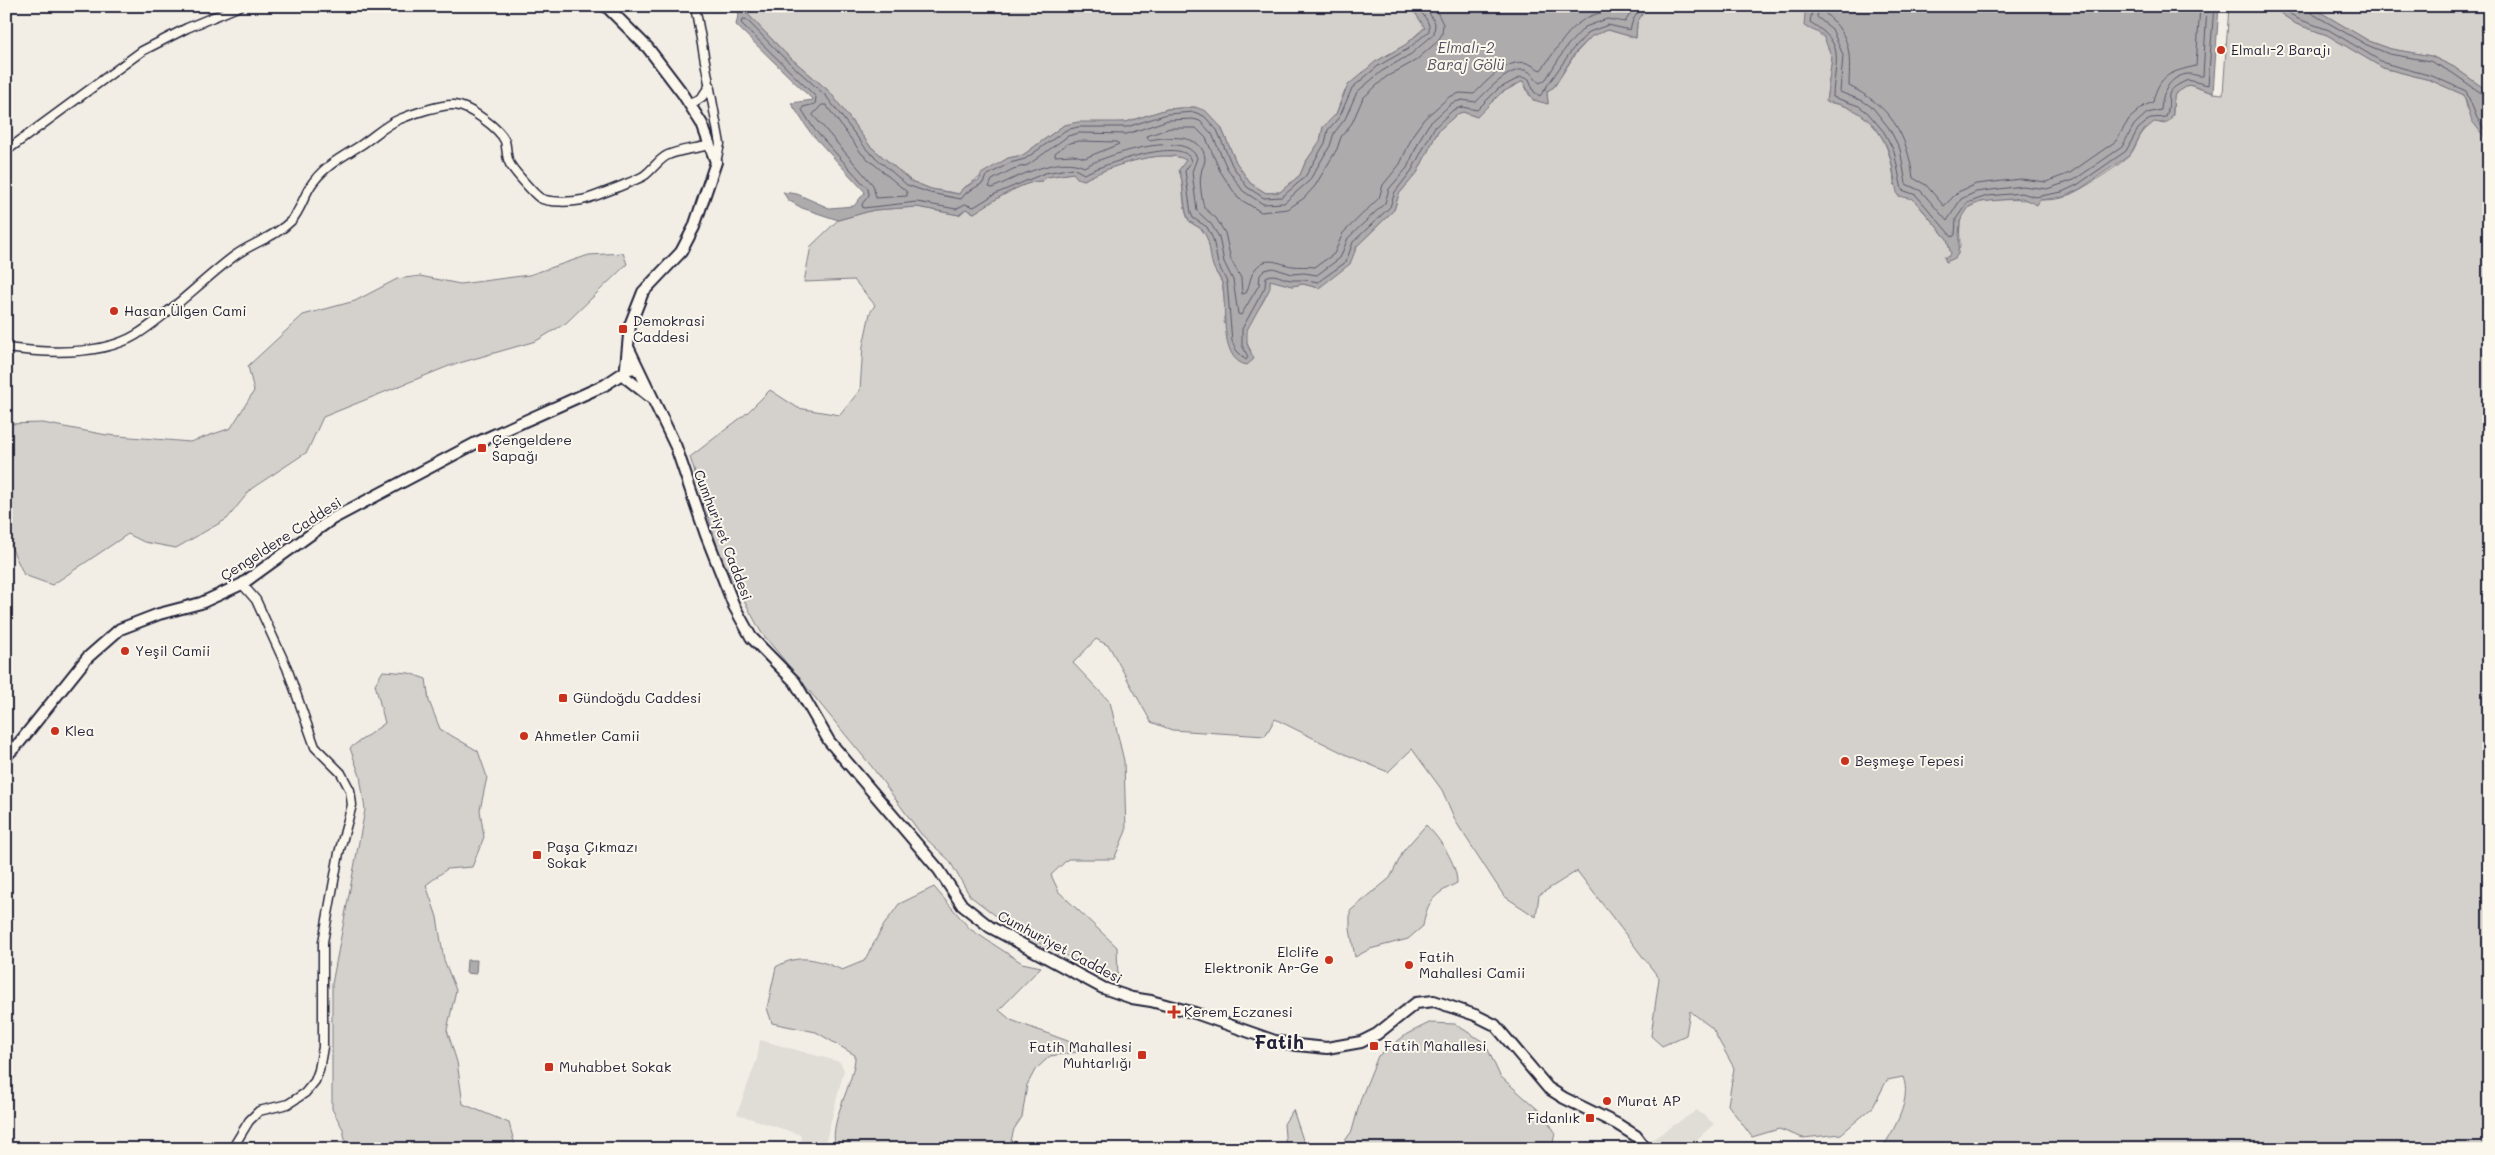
<svg xmlns="http://www.w3.org/2000/svg" width="2495" height="1155" font-family="Mali,sans-serif">
  <style>
    .built { fill: #e0dcd6 }
    .green { fill: #d4d1cc; stroke: #7b7a84 }
    .water { fill: #aeabad; stroke: #76747f }
    .lines { fill: none; stroke-linecap: round; stroke-linejoin: round }
    .shore { stroke: #5a5969; stroke-width: 1 }
    .minor-casing { stroke: #22223b; stroke-width: 11 }
    .major-casing { stroke: #22223b; stroke-width: 14 }
    .minor { stroke: #fbf7ec; stroke-width: 8 }
    .major { stroke: #fbf7ec; stroke-width: 10 }
    .poi-dot { fill: #c8321e; stroke: #fbf7ec; stroke-width: 2 }
    .labels { text-anchor: middle; stroke-width: 4; stroke-linejoin: round; paint-order: stroke }
    .poi-label { font-size: 14px; fill: #22223b; stroke: #fbf7ec; text-anchor: start }
    .street-label { font-size: 14px; fill: #22223b; stroke: #fbf7ec }
    .water-label { font-size: 15px; font-style: italic; fill: #535263; stroke: #fbf7ec }
    .district-label { font-size: 19px; font-weight: bold; fill: #22223b; stroke: #fbf7ec }
  </style>
  <rect width="100%" height="100%" fill="#f2eee5"/>
  <filter id="ink" filterUnits="userSpaceOnUse"><feTurbulence type="fractalNoise" baseFrequency=".02" numOctaves="2"/><feDisplacementMap in="SourceGraphic" scale="10" xChannelSelector="R" yChannelSelector="G"/><feConvolveMatrix kernelMatrix="1 2 1 2 8 2 1 2 1" color-interpolation-filters="sRGB"/></filter>
  <g filter="url(#ink)">
    <path class="built" d="M 760,1040 L 840,1062 L 844,1070 L 824,1148 L 801,1141 L 801,1135 L 737,1114 L 757,1059 Z
      M 1697,1110 L 1714,1124 L 1695,1141 L 1683,1149 L 1651,1149 L 1647,1143 Z"/>
    <path class="green" d="M 740,6 L 1405,6 L 1416,14 L 1425,27 L 1405,45 L 1375,62 L 1344,92 L 1336,114 L 1323,127 L 1320,141 L 1305,163 L 1300,175 L 1280,192 L 1266,193 L 1250,183 L 1236,162 L 1221,127 L 1195,107 L 1167,109 L 1126,122 L 1064,125 L 1023,155 L 1008,158 L 962,189 L 960,194 L 931,189 L 911,181 L 870,146 L 830,92 L 785,53 Z
      M 1647,6 L 1809,6 L 1805,13 L 1815,30 L 1826,40 L 1832,58 L 1826,102 C 1871,106 1892,142 1894,184 L 1906,196 L 1913,199 L 1947,239 L 1951,254 L 1946,261 L 1960,248 C 1960,234 1957,217 1968,208 C 1986,193 2039,204 2062,198 C 2077,193 2118,167 2130,155 C 2136,148 2137,139 2143,132 C 2146,128 2151,125 2154,121 L 2163,124 L 2173,115 L 2174,94 L 2189,85 L 2213,93 L 2223,94 L 2229,6 L 2270,6 L 2296,24 L 2327,35 L 2383,68 L 2430,80 L 2464,95 L 2467,108 L 2489,143 L 2489,1149 L 1882,1149 C 1894,1129 1912,1100 1903,1077 L 1887,1080 L 1873,1107 L 1841,1134 L 1803,1138 L 1779,1129 L 1752,1137 L 1728,1105 L 1734,1068 L 1712,1028 L 1690,1011 L 1686,1035 L 1662,1046 L 1651,1036 L 1659,978 L 1577,871 L 1539,895 L 1536,917 L 1504,896 L 1456,822 L 1442,790 L 1412,749 L 1388,772 L 1347,755 L 1275,719 L 1265,736 L 1172,730 L 1151,722 L 1109,646 L 1096,639 L 1073,663 L 1110,702 L 1124,761 L 1126,831 L 1114,859 L 1068,859 L 1051,875 L 1059,892 L 1117,947 L 1118,980 L 1020,934 L 970,896 L 949,860 L 921,834 L 872,767 L 761,632 L 721,558 L 690,457 L 747,413 L 770,390 L 798,408 L 840,415 L 860,390 L 863,346 L 870,313 L 875,305 L 854,280 L 804,282 L 811,246 L 838,220 L 874,210 L 917,207 L 959,215 L 966,209 L 974,213 C 992,202 1022,181 1042,181 L 1046,177 L 1073,173 L 1084,180 C 1106,167 1164,147 1187,160 L 1179,170 C 1185,185 1181,204 1188,219 C 1191,225 1199,226 1203,231 C 1211,240 1210,253 1213,264 C 1214,271 1218,275 1221,281 C 1224,287 1226,316 1224,323 L 1251,351 C 1233,325 1272,305 1270,279 L 1292,286 L 1303,284 L 1319,288 L 1356,250 L 1357,246 L 1394,210 L 1399,194 L 1417,173 L 1438,131 L 1457,114 L 1463,112 L 1477,117 L 1501,93 L 1523,81 L 1529,95 L 1548,104 L 1547,91 L 1554,87 L 1576,53 L 1592,36 L 1608,30 L 1636,38 L 1637,22 Z
      M 2310,6 L 2489,6 L 2489,92 L 2454,67 L 2431,56 L 2391,49 L 2369,41 Z
      M 623,253 L 627,264 L 566,323 L 536,341 L 449,366 L 323,417 L 307,452 L 251,489 L 227,519 L 176,548 L 144,542 L 128,534 L 52,585 L 24,575 L 6,536 L 6,424 L 43,423 L 107,435 L 190,442 L 231,428 L 254,391 L 248,366 L 303,315 L 355,301 L 397,279 L 420,276 L 460,284 L 529,275 L 589,255 Z
      M 383,671 L 409,673 L 426,679 L 429,701 L 440,729 L 478,751 L 487,777 L 480,810 L 484,837 L 472,867 L 447,869 L 426,885 L 437,917 L 444,960 L 456,990 L 447,1030 L 457,1062 L 463,1104 L 509,1123 L 516,1149 L 297,1149 L 302,1143 L 346,1145 L 343,1129 L 332,1109 L 332,984 L 365,810 L 360,776 L 350,748 L 385,723 L 375,684 Z
      M 1426,825 C 1440,839 1457,863 1457,883 C 1435,894 1427,900 1423,926 L 1408,939 L 1370,949 L 1355,957 L 1350,929 L 1350,911 L 1390,878 L 1404,850 Z
      M 934,887 L 970,929 L 1022,963 L 1041,967 L 999,1010 L 1011,1020 L 1092,1050 L 1050,1056 L 1035,1070 L 1027,1085 L 1022,1117 L 1014,1129 L 1009,1149 L 837,1149 C 825,1126 856,1082 855,1055 L 816,1032 L 772,1023 L 767,1008 L 776,967 C 799,953 818,959 842,970 L 864,961 L 884,925 L 899,904 Z
      M 1429,1023 L 1455,1024 L 1485,1043 L 1500,1076 L 1543,1114 L 1555,1132 L 1552,1149 L 1339,1149 L 1352,1131 L 1361,1098 L 1378,1056 L 1407,1034 Z
      M 1293,1110 L 1306,1149 L 1286,1149 L 1284,1124 Z"/>
    <path class="water" d="M 740,6 L 785,53 L 830,92 L 870,146 L 911,181 L 931,189 L 959,194 L 962,189 L 980,179 L 981,174 L 1008,158 L 1023,155 L 1064,125 L 1078,122 L 1126,122 L 1167,109 L 1195,107 L 1206,111 L 1221,127 L 1236,162 L 1250,183 L 1266,193 L 1280,192 L 1300,175 L 1305,163 L 1320,141 L 1323,127 L 1336,114 L 1348,85 L 1375,62 L 1405,45 L 1425,28 L 1416,14 L 1405,6 L 1647,6 L 1637,23 L 1636,38 L 1608,30 L 1592,36 L 1575,53 L 1554,87 L 1547,91 L 1548,104 L 1533,100 L 1523,81 L 1501,93 L 1477,117 L 1463,112 L 1457,114 L 1438,131 L 1417,173 L 1399,194 L 1394,210 L 1357,246 L 1350,264 L 1319,288 L 1303,284 L 1292,286 L 1270,280 L 1270,288 L 1247,330 L 1247,344 L 1254,359 L 1247,365 C 1217,360 1228,303 1222,283 C 1221,278 1215,272 1213,266 C 1209,255 1211,240 1202,230 C 1198,225 1191,225 1188,218 C 1182,203 1185,185 1179,170 L 1186,160 C 1164,147 1105,168 1084,180 L 1077,178 L 1073,173 L 1047,177 L 1042,181 C 1022,181 992,202 974,213 L 966,209 L 959,215 L 917,207 L 874,210 L 838,220 L 802,208 L 788,200 L 783,192 L 797,194 L 829,208 L 854,206 L 865,192 L 810,132 L 791,103 L 813,100 L 736,25 Z
      M 1809,6 L 2219,6 L 2213,93 L 2189,85 L 2175,94 C 2170,109 2179,127 2154,122 L 2142,132 L 2130,155 L 2080,189 L 2063,197 L 2040,200 L 2037,205 L 2022,198 L 1980,202 L 1969,207 L 1960,221 L 1958,254 L 1955,258 L 1946,262 L 1944,257 L 1948,257 L 1951,254 L 1947,239 L 1922,209 L 1913,199 L 1898,196 C 1895,186 1895,179 1893,169 C 1888,133 1862,105 1826,102 L 1832,58 L 1823,35 L 1804,26 L 1805,13 Z
      M 2270,6 L 2310,6 L 2369,41 L 2391,49 L 2431,56 L 2454,67 L 2489,92 L 2489,143 L 2472,121 L 2464,95 L 2430,80 L 2383,68 L 2327,35 L 2296,24 Z
      M 467,960 L 477,960 L 476,974 L 466,973 Z"/>
    <g class="lines">
      <path class="shore" d="M 1414,6 C 1421,11 1431,22 1429,31 L 1408,49 L 1378,66 L 1352,88 L 1340,116 L 1328,130 L 1325,143 L 1305,177 L 1282,197 L 1264,198 L 1247,187 L 1232,165 L 1217,130 L 1204,116 L 1194,112 L 1167,114 L 1127,127 L 1078,127 L 1066,130 L 1025,159 L 1010,163 L 986,176 L 983,183 L 966,193 L 961,199 L 930,193 L 907,185 L 867,150 L 826,96 L 782,56 L 746,19 L 743,19 L 741,23 L 816,97 L 815,104 L 803,107 L 802,110 L 814,129 L 868,189 L 869,195 L 862,204 L 863,208 L 917,202 L 956,209 L 965,204 L 974,207 L 995,194 L 1045,173 L 1073,168 L 1084,174 C 1098,167 1188,133 1191,162 L 1185,171 L 1191,213 L 1193,218 L 1207,227 L 1213,239 L 1218,264 L 1227,282 L 1232,341 L 1236,350 L 1246,360 L 1248,357 L 1242,345 L 1242,329 L 1265,287 L 1266,277 C 1275,271 1284,281 1294,280 C 1303,280 1309,280 1318,282 L 1346,262 L 1353,242 L 1390,207 L 1395,192 L 1412,170 L 1434,128 L 1453,110 L 1462,107 L 1477,110 L 1498,89 L 1521,77 L 1529,79 L 1534,92 L 1540,96 L 1572,50 L 1589,32 L 1608,25 L 1630,30 L 1633,20 L 1642,6
        M 1425,6 L 1435,23 L 1434,34 L 1411,54 L 1382,71 L 1357,92 L 1345,119 L 1334,133 L 1330,146 L 1309,181 L 1284,203 L 1263,204 L 1243,191 L 1227,168 L 1212,134 L 1200,121 L 1193,119 L 1168,120 L 1127,134 L 1079,133 L 1068,136 L 1028,165 L 1013,169 L 992,180 L 989,187 L 992,188 C 1016,178 1059,154 1084,167 C 1104,156 1186,128 1197,158 L 1192,172 L 1197,211 L 1211,224 L 1219,237 L 1224,262 L 1233,280 L 1238,314 L 1241,315 L 1259,285 L 1260,275 L 1265,270 L 1273,268 L 1292,274 L 1304,273 L 1317,275 L 1340,258 L 1348,238 L 1385,203 L 1389,189 L 1407,168 L 1421,137 L 1429,124 L 1452,103 L 1462,100 L 1476,102 C 1486,92 1509,67 1525,70 C 1533,72 1534,80 1540,83 L 1546,79 L 1567,46 L 1585,27 L 1607,19 L 1625,22 L 1635,6
        M 1434,6 L 1443,24 L 1442,34 L 1437,42 L 1415,61 L 1386,77 L 1363,98 L 1352,123 L 1341,137 L 1337,149 L 1315,186 L 1304,198 L 1288,209 L 1261,212 L 1238,198 L 1220,171 L 1206,138 L 1196,128 L 1170,128 L 1147,136 L 1149,140 C 1167,137 1203,132 1205,159 C 1205,165 1201,168 1201,174 C 1199,183 1202,199 1204,208 L 1216,218 L 1225,233 L 1231,260 L 1241,278 L 1242,294 L 1246,293 C 1250,285 1250,275 1256,268 C 1267,255 1279,264 1292,266 C 1300,267 1307,266 1315,267 L 1334,254 L 1343,233 L 1379,198 L 1383,185 L 1400,164 L 1414,133 L 1424,119 L 1449,97 L 1460,93 L 1474,94 C 1487,81 1507,58 1527,63 C 1533,65 1537,69 1541,70 C 1563,42 1578,6 1620,13 L 1626,6
        M 1813,6 L 1810,22 C 1848,45 1834,60 1833,97 L 1859,106 L 1868,113 L 1884,132 L 1894,151 L 1902,190 L 1916,195 L 1952,237 L 1955,235 L 1956,219 L 1967,203 L 1987,196 L 2022,193 L 2035,197 L 2062,192 L 2077,185 L 2126,151 L 2138,129 L 2151,118 L 2166,117 C 2174,97 2158,93 2188,80 L 2208,85 L 2214,6
        M 1819,6 L 1817,17 L 1832,29 L 1843,55 L 1840,92 L 1863,101 L 1873,108 L 1889,128 L 1900,149 L 1906,184 L 1921,191 L 1947,221 L 1961,199 L 1976,192 L 2022,186 L 2047,189 L 2074,180 L 2122,147 L 2134,125 L 2147,113 L 2161,110 C 2162,94 2168,77 2187,74 C 2193,73 2198,77 2203,76 L 2207,6
        M 1827,6 L 1826,14 C 1852,37 1850,54 1849,86 C 1890,106 1907,133 1913,178 L 1926,185 L 1944,206 L 1958,192 L 1976,184 L 2021,179 L 2046,182 L 2070,173 L 2116,141 L 2129,119 L 2144,106 L 2153,102 C 2159,74 2171,72 2196,66 L 2200,6
        M 2279,6 L 2298,19 L 2329,30 L 2384,63 L 2432,76 L 2466,91 L 2477,118 L 2489,136
        M 2309,6 L 2311,13 L 2367,45 L 2389,54 L 2430,61 L 2451,72 L 2484,95 L 2489,96
        M 822,105 L 826,105 L 862,154 L 907,192 L 907,196 L 876,198 L 873,185 L 813,115 Z
        M 1079,141 L 1117,142 L 1119,144 L 1085,158 L 1074,155 L 1055,156 L 1055,153 L 1067,144 Z"/>
      <defs>
        <path id="minor" d="M 695,6 L 720,144 L 716,162
          M 690,105 L 702,97 L 710,85
          M 6,151 L 142,51 L 187,28 L 240,6
          M 6,348 C 45,353 101,356 136,335 C 171,313 200,282 233,257 C 251,243 274,238 291,221 C 302,209 304,193 314,181 C 327,164 344,156 361,145 C 375,136 385,125 400,119 C 412,114 442,104 454,105 C 469,106 499,128 505,141 C 507,148 506,156 509,162 C 511,168 535,195 540,198 C 549,203 572,202 582,200 C 589,199 640,179 645,175 C 653,169 659,159 668,155 C 681,149 696,149 709,145
          M 232,1149 L 249,1121 L 259,1111 L 288,1104 L 305,1093 L 315,1081 L 319,1070 L 323,1047 L 323,942 L 339,853 L 352,805 L 350,790 L 341,773 L 315,747 L 287,668 L 256,600 L 242,584"/>
        <path id="major" d="M 606,6 L 648,48 L 683,94 L 702,124 L 716,162 L 694,227 L 681,252 L 643,292 L 630,325 L 625,377 L 649,396
          M 629,349 L 676,447 L 706,535 L 734,606 L 751,637 L 795,682 L 829,741 L 939,870 L 962,905 L 990,927 L 1103,988 L 1132,998 L 1151,1001 L 1195,1013 L 1275,1041 L 1297,1045 L 1327,1048 L 1361,1042 L 1377,1034 L 1416,1003 L 1434,1001 L 1475,1015 L 1495,1025 L 1548,1088 L 1564,1098 L 1617,1124 L 1636,1136 L 1646,1149
          M 6,756 L 19,743 L 87,658 L 120,629 L 159,614 L 201,603 L 242,584 L 332,519 L 476,443 L 605,385 L 629,369 L 636,368 L 639,372"/>
      </defs>
      <use href="#minor" class="minor-casing"/>
      <use href="#major" class="major-casing"/>
      <use href="#minor" class="minor"/>
      <use href="#major" class="major"/>
    </g>
  </g>
  <g class="poi-dot">
    <circle cx="2221" cy="50" r="5"/>
    <circle cx="114" cy="311" r="5"/>
    <rect x="618" y="324" width="10" height="10" rx="2.5"/>
    <rect x="477" y="443" width="10" height="10" rx="2.5"/>
    <circle cx="125" cy="651" r="5"/>
    <rect x="558" y="693" width="10" height="10" rx="2.5"/>
    <circle cx="55" cy="731" r="5"/>
    <circle cx="524" cy="736" r="5"/>
    <circle cx="1845" cy="761" r="5"/>
    <rect x="532" y="850" width="10" height="10" rx="2.5"/>
    <circle cx="1329" cy="960" r="5"/>
    <circle cx="1409" cy="965" r="5"/>
    <path d="M1171.5 1004.5h5v5h5v5h-5v5h-5v-5h-5v-5h5z"/>
    <rect x="1369" y="1041" width="10" height="10" rx="2.5"/>
    <rect x="1137" y="1050" width="10" height="10" rx="2.5"/>
    <rect x="544" y="1062" width="10" height="10" rx="2.5"/>
    <circle cx="1607" cy="1101" r="5"/>
    <rect x="1585" y="1113" width="10" height="10" rx="2.5"/>
  </g>
  <g class="labels">
    <g class="poi-label">
      <text x="2231" y="55">Elmalı-2 Barajı</text>
      <text x="124" y="316">Hasan Ülgen Cami</text>
      <text x="633" y="326">Demokrasi<tspan x="633" dy="16">Caddesi</tspan></text>
      <text x="492" y="445">Çengeldere<tspan x="492" dy="16">Sapağı</tspan></text>
      <text x="135" y="656">Yeşil Camii</text>
      <text x="573" y="703">Gündoğdu Caddesi</text>
      <text x="65" y="736">Klea</text>
      <text x="534" y="741">Ahmetler Camii</text>
      <text x="1855" y="766">Beşmeşe Tepesi</text>
      <text x="547" y="852">Paşa Çıkmazı<tspan x="547" dy="16">Sokak</tspan></text>
      <text x="1319" y="957" text-anchor="end">Elclife<tspan x="1319" dy="16">Elektronik Ar-Ge</tspan></text>
      <text x="1419" y="962">Fatih<tspan x="1419" dy="16">Mahallesi Camii</tspan></text>
      <text x="1184" y="1017">Kerem Eczanesi</text>
      <text x="1384" y="1051">Fatih Mahallesi</text>
      <text x="1132" y="1052" text-anchor="end">Fatih Mahallesi<tspan x="1132" dy="16">Muhtarlığı</tspan></text>
      <text x="559" y="1072">Muhabbet Sokak</text>
      <text x="1617" y="1106">Murat AP</text>
      <text x="1580" y="1123" text-anchor="end">Fidanlık</text>
    </g>
    <g class="street-label">
      <text transform="translate(723 535) rotate(69)" y="5">Cumhuriyet Caddesi</text>
      <text transform="translate(281 539) rotate(-33)" y="5">Çengeldere Caddesi</text>
      <text transform="translate(1060 947) rotate(28)" y="5">Cumhuriyet Caddesi</text>
    </g>
    <g class="water-label">
      <text x="1466" y="53">Elmalı-2<tspan x="1466" dy="17">Baraj Gölü</tspan></text>
    </g>
    <g class="district-label">
      <text x="1279" y="1049">Fatih</text>
    </g>
  </g>
  <rect width="2495" height="1155" fill="none" stroke="#fbf7ec" stroke-width="25"/>
  <rect x="12" y="12" width="2470" height="1130" fill="none" stroke="#22223b" stroke-width="2" filter="url(#ink)"/>
</svg>
